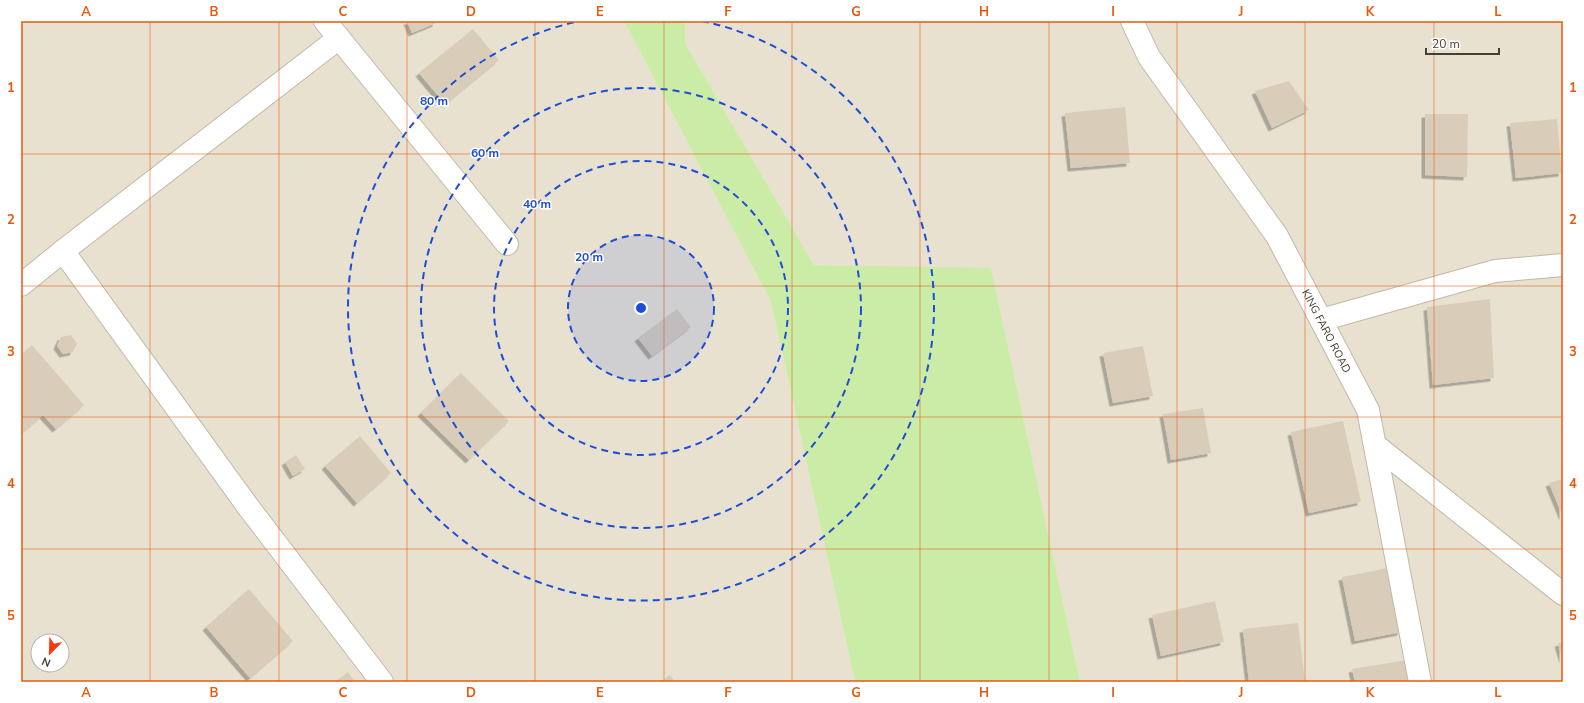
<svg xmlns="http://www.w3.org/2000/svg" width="1584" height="703" font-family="'Nunito Sans',sans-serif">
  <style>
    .residential { fill: #e8e1d0; fill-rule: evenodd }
    .green { fill: #cbeca7 }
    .building { fill: #d9cdba; filter: url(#shadow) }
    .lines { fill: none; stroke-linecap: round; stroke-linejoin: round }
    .street-casing { stroke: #c2b9a7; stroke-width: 24 }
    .street { stroke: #fff; stroke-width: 22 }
    .grid { fill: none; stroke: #e8590c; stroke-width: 1; stroke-opacity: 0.55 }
    .ring { fill: none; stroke: #1d4ed8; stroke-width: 2; stroke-dasharray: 7 5 }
    .labels { text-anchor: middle; stroke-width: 3; stroke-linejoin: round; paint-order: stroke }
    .street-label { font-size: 11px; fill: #453e32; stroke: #fff }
    .centre { fill: #1d4ed8; stroke: #fff; stroke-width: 2 }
    .ring-label { font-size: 12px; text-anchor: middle; font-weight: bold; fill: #1d4ed8; stroke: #fff; stroke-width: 3; stroke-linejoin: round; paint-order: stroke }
    .neatline { fill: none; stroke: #e8590c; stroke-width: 1.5 }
    .grid-label { font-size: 13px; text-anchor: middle; font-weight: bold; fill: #e8590c }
  </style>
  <defs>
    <filter id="shadow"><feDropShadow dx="-3.5" dy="3.5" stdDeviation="0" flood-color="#0004"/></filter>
  </defs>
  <rect width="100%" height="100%" fill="#f3eee2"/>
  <path class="residential" d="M 21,21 L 624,21 L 771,302 L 855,682 L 21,682 ZM 38,641 L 62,641 L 62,665 L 38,665 Z
    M 685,21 L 1563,21 L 1563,682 L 1080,682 L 991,269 L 814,265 L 685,43 Z"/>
  <path class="green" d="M 624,21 L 685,21 L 685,43 L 814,265 L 991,268 L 1080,682 L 855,682 L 771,302 Z"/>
  <path class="building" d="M 407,21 L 436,21 L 436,23 L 412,33 Z
    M 473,29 L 499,60 L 445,104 L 419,73 Z
    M 1289,81 L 1309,110 L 1272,128 L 1255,91 Z
    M 1125,107 L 1130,163 L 1071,168 L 1065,113 Z
    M 1425,114 L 1468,114 L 1467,177 L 1425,175 Z
    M 1557,119 L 1562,173 L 1516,178 L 1510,123 Z
    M 1490,299 L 1494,378 L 1433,385 L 1427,307 Z
    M 677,309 L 691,327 L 652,356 L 638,338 Z
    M 71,335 L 77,343 L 73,352 L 63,354 L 57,346 L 61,337 Z
    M 32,345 L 84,405 L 56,429 L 43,415 L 21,434 L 21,355 Z
    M 1143,346 L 1153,396 L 1113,403 L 1103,353 Z
    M 461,373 L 509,421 L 469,460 L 421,413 Z
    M 1203,408 L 1211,453 L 1171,460 L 1163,414 Z
    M 1343,421 L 1361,502 L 1309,513 L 1291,432 Z
    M 360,436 L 391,473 L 357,503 L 325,466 Z
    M 296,455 L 305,469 L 293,476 L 285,462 Z
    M 1563,479 L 1563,517 L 1549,483 Z
    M 1388,568 L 1401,632 L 1355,641 L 1342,577 Z
    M 249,589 L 293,641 L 250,678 L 206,627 Z
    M 1215,601 L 1224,642 L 1161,656 L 1152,615 Z
    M 1298,623 L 1305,682 L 1249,682 L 1243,629 Z
    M 1563,642 L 1563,660 L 1558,643 Z
    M 1407,660 L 1412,682 L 1355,682 L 1352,669 Z
    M 348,672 L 355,682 L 335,682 Z
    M 670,675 L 675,682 L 660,682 Z"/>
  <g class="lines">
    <defs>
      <g id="street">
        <path d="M 325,21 L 507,244"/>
        <path id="s1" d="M 1132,21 L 1149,57 L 1277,236 L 1368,410 L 1420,682"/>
        <path d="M 63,251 L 249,508 L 382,682"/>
        <path d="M 21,285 L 63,251 L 339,38"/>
        <path d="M 1321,320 L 1495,271 L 1563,265"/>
        <path d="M 1375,445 L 1563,594"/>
      </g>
    </defs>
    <use href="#street" class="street-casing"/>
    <use href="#street" class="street"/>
  </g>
  <path class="grid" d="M 150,21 L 150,682M 279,21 L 279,682M 407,21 L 407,682M 535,21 L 535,682M 664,21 L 664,682M 792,21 L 792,682M 920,21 L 920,682M 1049,21 L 1049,682M 1177,21 L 1177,682M 1305,21 L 1305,682M 1434,21 L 1434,682M 21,154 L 1563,154M 21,286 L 1563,286M 21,417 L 1563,417M 21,549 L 1563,549"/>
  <circle cx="641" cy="308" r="73" fill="#1d4ed8" fill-opacity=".12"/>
  <g class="ring">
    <circle cx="641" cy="308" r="73"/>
    <circle cx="641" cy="308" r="147"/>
    <circle cx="641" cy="308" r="220"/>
    <path d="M702 21A293 293 0 1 1 580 21"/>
  </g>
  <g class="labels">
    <g class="street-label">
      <text dy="4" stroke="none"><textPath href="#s1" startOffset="367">KING FARO ROAD</textPath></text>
    </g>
  </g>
  <circle cx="641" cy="308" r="6" class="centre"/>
  <g class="ring-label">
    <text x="434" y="105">80 m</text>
    <text x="485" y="157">60 m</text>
    <text x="537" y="208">40 m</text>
    <text x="589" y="261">20 m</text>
  </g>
  <rect width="1584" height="703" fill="none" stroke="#ffffff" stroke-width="44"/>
  <g transform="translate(50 653) rotate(203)"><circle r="19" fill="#ffffff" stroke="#b5b2ad"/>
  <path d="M0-3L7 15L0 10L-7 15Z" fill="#ff360e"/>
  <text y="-6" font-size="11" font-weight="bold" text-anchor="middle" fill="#453e32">N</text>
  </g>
  <path d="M1426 48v6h73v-6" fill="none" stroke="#453e32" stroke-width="2"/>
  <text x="1432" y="48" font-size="12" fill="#453e32" stroke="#ffffff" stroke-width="3" paint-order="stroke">20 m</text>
  <rect x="22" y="22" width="1540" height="659" class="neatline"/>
  <g class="grid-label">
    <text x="86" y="16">A</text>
    <text x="214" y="16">B</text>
    <text x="343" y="16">C</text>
    <text x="471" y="16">D</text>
    <text x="600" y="16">E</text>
    <text x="728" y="16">F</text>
    <text x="856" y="16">G</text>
    <text x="984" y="16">H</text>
    <text x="1113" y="16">I</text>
    <text x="1241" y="16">J</text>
    <text x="1370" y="16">K</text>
    <text x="1498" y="16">L</text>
    <text x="11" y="92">1</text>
    <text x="1573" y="92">1</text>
    <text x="11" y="224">2</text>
    <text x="1573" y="224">2</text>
    <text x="11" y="356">3</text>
    <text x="1573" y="356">3</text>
    <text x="11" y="488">4</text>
    <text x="1573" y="488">4</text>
    <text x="11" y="620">5</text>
    <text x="1573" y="620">5</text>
    <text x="86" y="697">A</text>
    <text x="214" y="697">B</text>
    <text x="343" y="697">C</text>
    <text x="471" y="697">D</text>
    <text x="600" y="697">E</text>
    <text x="728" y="697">F</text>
    <text x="856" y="697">G</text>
    <text x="984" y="697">H</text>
    <text x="1113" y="697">I</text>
    <text x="1241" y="697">J</text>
    <text x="1370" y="697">K</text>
    <text x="1498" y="697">L</text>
  </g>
</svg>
